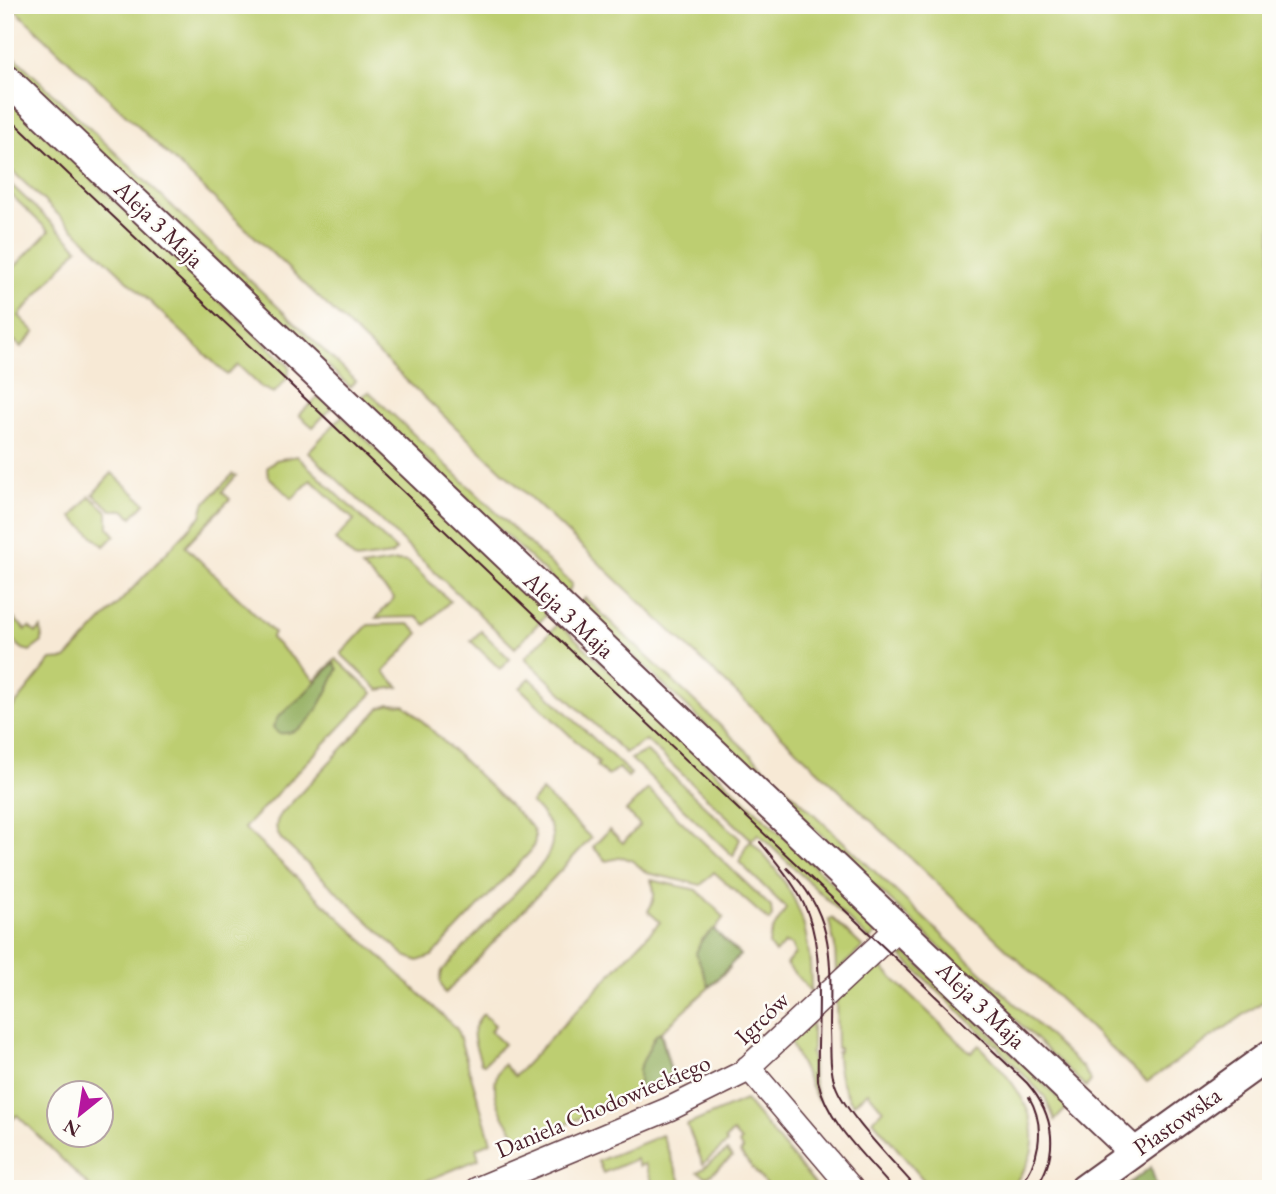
<svg xmlns="http://www.w3.org/2000/svg" width="1276" height="1194" font-family="'EB Garamond',serif">
  <style>
    .green { fill: #bdce71; stroke: #84764e; stroke-width: 2; fill-rule: evenodd }
    .forest { fill: #96b163; stroke: #706847; stroke-width: 2 }
    .lines { fill: none; stroke-linecap: round; stroke-linejoin: round }
    .minor-casing { stroke: #643d44; stroke-width: 26 }
    .tertiary-casing { stroke: #643d44; stroke-width: 32 }
    .minor { stroke: #fff; stroke-width: 23 }
    .tertiary { stroke: #fff; stroke-width: 28 }
    .tram { stroke: #4a1f2b; stroke-width: 2 }
    .labels { text-anchor: middle; stroke-width: 5; stroke-linejoin: round; paint-order: stroke }
    .street-label { font-size: 24px; fill: #4a1f2b; stroke: #fdfcf7 }
  </style>
  <rect width="100%" height="100%" fill="#fdfcf7"/>
  <filter id="ink" filterUnits="userSpaceOnUse"><feTurbulence type="fractalNoise" baseFrequency=".0143" numOctaves="2"/><feDisplacementMap in="SourceGraphic" scale="14" xChannelSelector="R" yChannelSelector="G"/><feConvolveMatrix kernelMatrix="1 2 1 2 8 2 1 2 1" color-interpolation-filters="sRGB"/></filter>
  <filter id="wash" filterUnits="userSpaceOnUse"><feTurbulence type="fractalNoise" baseFrequency=".00686" numOctaves="4" result="noise"/><feDisplacementMap in="SourceGraphic" scale="28" xChannelSelector="R" yChannelSelector="G"/><feGaussianBlur stdDeviation="1.57" result="paint"/><feColorMatrix in="noise" values="0 0 0 0 0 0 0 0 0 0 0 0 0 0 0 0 0 1.4 0 .05"/><feComposite in="paint" operator="in"/></filter>
  <g filter="url(#wash)">
    <rect width="100%" height="100%" fill="#f7e9d5"/>
    <path class="green" d="M 10,5 L 1271,5 L 1271,996 L 1147,1082 Z
      M 5,48 L 356,381 L 350,387 L 5,61 Z
      M 5,97 L 289,366 C 291,378 281,385 274,393 L 262,388 L 238,365 L 227,375 L 5,164 Z
      M 5,179 L 78,248 L 19,316 L 35,332 L 21,347 L 5,332 L 5,277 L 49,231 L 5,189 Z
      M 369,392 L 572,584 L 568,594 L 360,397 Z
      M 317,398 L 323,400 L 332,407 L 313,427 L 299,415 Z
      M 342,416 L 548,613 L 515,648 L 308,452 Z
      M 297,456 L 396,550 L 391,555 L 356,560 L 335,540 L 354,520 L 311,480 L 292,499 L 268,476 L 267,468 L 276,460 Z
      M 112,473 L 145,503 L 132,517 L 124,510 L 112,510 L 93,494 Z
      M 233,474 L 236,476 L 222,492 L 230,499 L 185,546 L 274,633 L 271,638 L 315,680 L 336,659 L 373,693 L 244,828 L 457,1029 L 491,1142 L 476,1148 L 479,1159 L 407,1189 L 92,1189 L 17,1115 L 5,1127 L 5,717 L 51,660 L 66,659 L 201,516 L 204,504 ZM 60,1092 L 102,1092 L 102,1134 L 60,1134 Z
      M 90,496 L 108,512 L 108,527 L 115,535 L 104,546 L 72,517 Z
      M 398,561 L 408,562 L 450,601 L 426,625 L 417,617 L 376,618 L 394,598 L 362,567 Z
      M 585,598 L 1082,1067 L 1091,1081 L 1086,1087 L 579,604 Z
      M 5,605 L 9,609 L 7,612 L 26,630 L 29,627 L 36,633 L 41,628 L 42,642 L 30,651 L 23,649 L 5,634 Z
      M 559,623 L 877,926 L 875,935 L 870,940 L 758,834 L 752,840 L 646,740 L 625,753 L 525,658 Z
      M 409,624 L 419,633 L 384,672 L 399,687 L 379,690 L 341,654 L 368,625 Z
      M 481,631 L 510,659 L 500,669 L 471,641 Z
      M 530,678 L 631,774 L 628,777 L 619,768 L 608,776 L 597,766 L 599,763 L 520,688 Z
      M 389,704 L 404,705 L 412,711 L 530,825 C 538,835 536,844 529,853 L 432,956 L 418,961 L 405,956 L 282,840 C 274,831 275,821 282,813 L 380,708 Z
      M 646,751 L 740,839 L 733,856 L 631,759 Z
      M 648,789 L 771,907 L 772,916 L 769,921 L 714,872 L 701,885 L 647,873 L 633,861 L 623,857 L 606,861 L 593,847 L 609,830 L 623,843 L 640,825 L 626,811 Z
      M 542,791 L 591,838 L 445,994 L 440,982 L 442,971 L 543,863 C 561,837 551,822 531,803 Z
      M 751,841 C 798,890 811,925 811,992 L 786,964 L 795,954 L 792,945 L 785,943 L 775,953 L 769,945 C 769,930 780,921 786,908 L 739,862 L 746,846 Z
      M 651,880 L 697,890 L 724,917 L 714,930 L 740,955 L 729,966 L 730,968 L 661,1032 L 673,1080 L 522,1142 C 504,1121 483,1090 503,1064 L 515,1076 L 660,922 L 648,911 C 655,900 656,892 651,880 Z
      M 832,918 L 863,947 L 836,972 L 835,947 L 829,920 Z
      M 899,954 L 908,955 L 1068,1107 L 1055,1120 L 1045,1097 L 998,1048 L 999,1046 L 997,1044 L 995,1045 Z
      M 877,963 L 971,1053 L 979,1045 C 1019,1085 1061,1137 1009,1189 L 1007,1187 L 1003,1189 L 931,1189 L 873,1120 L 883,1110 L 868,1092 L 853,1104 C 841,1088 837,1072 837,1052 L 839,1052 L 839,1048 L 837,1048 L 836,1000 Z
      M 483,1014 L 495,1025 L 490,1031 L 504,1044 L 484,1064 L 481,1063 C 475,1042 467,1032 483,1014 Z
      M 812,1022 L 812,1050 L 810,1053 L 812,1054 L 813,1078 L 818,1101 L 790,1042 Z
      M 745,1100 L 819,1189 L 770,1189 L 740,1153 L 743,1150 L 739,1144 L 741,1141 L 733,1132 L 725,1140 L 727,1143 L 703,1164 L 687,1125 Z
      M 662,1135 L 684,1189 L 645,1189 L 644,1185 L 652,1182 L 645,1164 L 639,1166 L 636,1159 L 603,1173 L 598,1161 Z
      M 727,1151 L 732,1157 L 707,1177 L 698,1172 Z"/>
    <path class="forest" d="M 334,663 L 338,669 C 326,692 311,738 278,733 L 273,727 L 278,717 L 301,697 Z
      M 713,929 L 740,955 L 709,987 L 696,953 L 701,941 Z
      M 660,1032 L 673,1080 L 639,1094 L 639,1069 L 655,1036 Z
      M 1151,1167 L 1157,1189 L 1122,1189 Z"/>
  </g>
  <g filter="url(#ink)">
    <g class="lines">
      <defs>
        <path id="minor" d="M 748,1067 L 852,1189
          M 477,1189 L 669,1109 L 742,1073 L 899,927"/>
        <path id="tertiary" d="M 5,78 L 1133,1151
          M 1084,1189 L 1271,1054"/>
      </defs>
      <use href="#minor" class="minor-casing"/>
      <use href="#tertiary" class="tertiary-casing"/>
      <use href="#minor" class="minor"/>
      <use href="#tertiary" class="tertiary"/>
      <path class="tram" d="M 5,114 L 1027,1083 C 1055,1115 1060,1154 1035,1189
        M 760,842 C 778,864 798,887 808,914 C 826,961 816,1030 818,1081 C 828,1124 865,1156 893,1189
        M 787,868 C 838,917 830,967 830,1031 C 831,1049 829,1067 835,1084 C 845,1114 895,1163 917,1189
        M 1018,1189 C 1039,1163 1047,1128 1029,1097"/>
    </g>
  </g>
  <g class="labels">
    <g class="street-label">
      <text transform="translate(159 224) rotate(44)" y="8">Aleja 3 Maja</text>
      <text transform="translate(569 615) rotate(43)" y="8">Aleja 3 Maja</text>
      <text transform="translate(981 1005) rotate(44)" y="8">Aleja 3 Maja</text>
      <text transform="translate(762 1018) rotate(-44)" y="8">Igrców</text>
      <text transform="translate(603 1106) rotate(-23)" y="8">Daniela Chodowieckiego</text>
      <text transform="translate(1177 1121) rotate(-35)" y="8">Piastowska</text>
    </g>
  </g>
  <rect width="1276" height="1194" fill="none" stroke="#fdfcf7" stroke-width="28"/>
  <g transform="translate(80 1114) rotate(210)"><circle r="33" fill="#fdfcf7" stroke="#b5a4a5" stroke-width="2"/>
  <path d="M0-5L12 26L0 18L-12 26Z" fill="#b5179e"/>
  <text y="-10" font-size="19" font-weight="bold" text-anchor="middle" fill="#4a1f2b">N</text>
  </g>
</svg>
